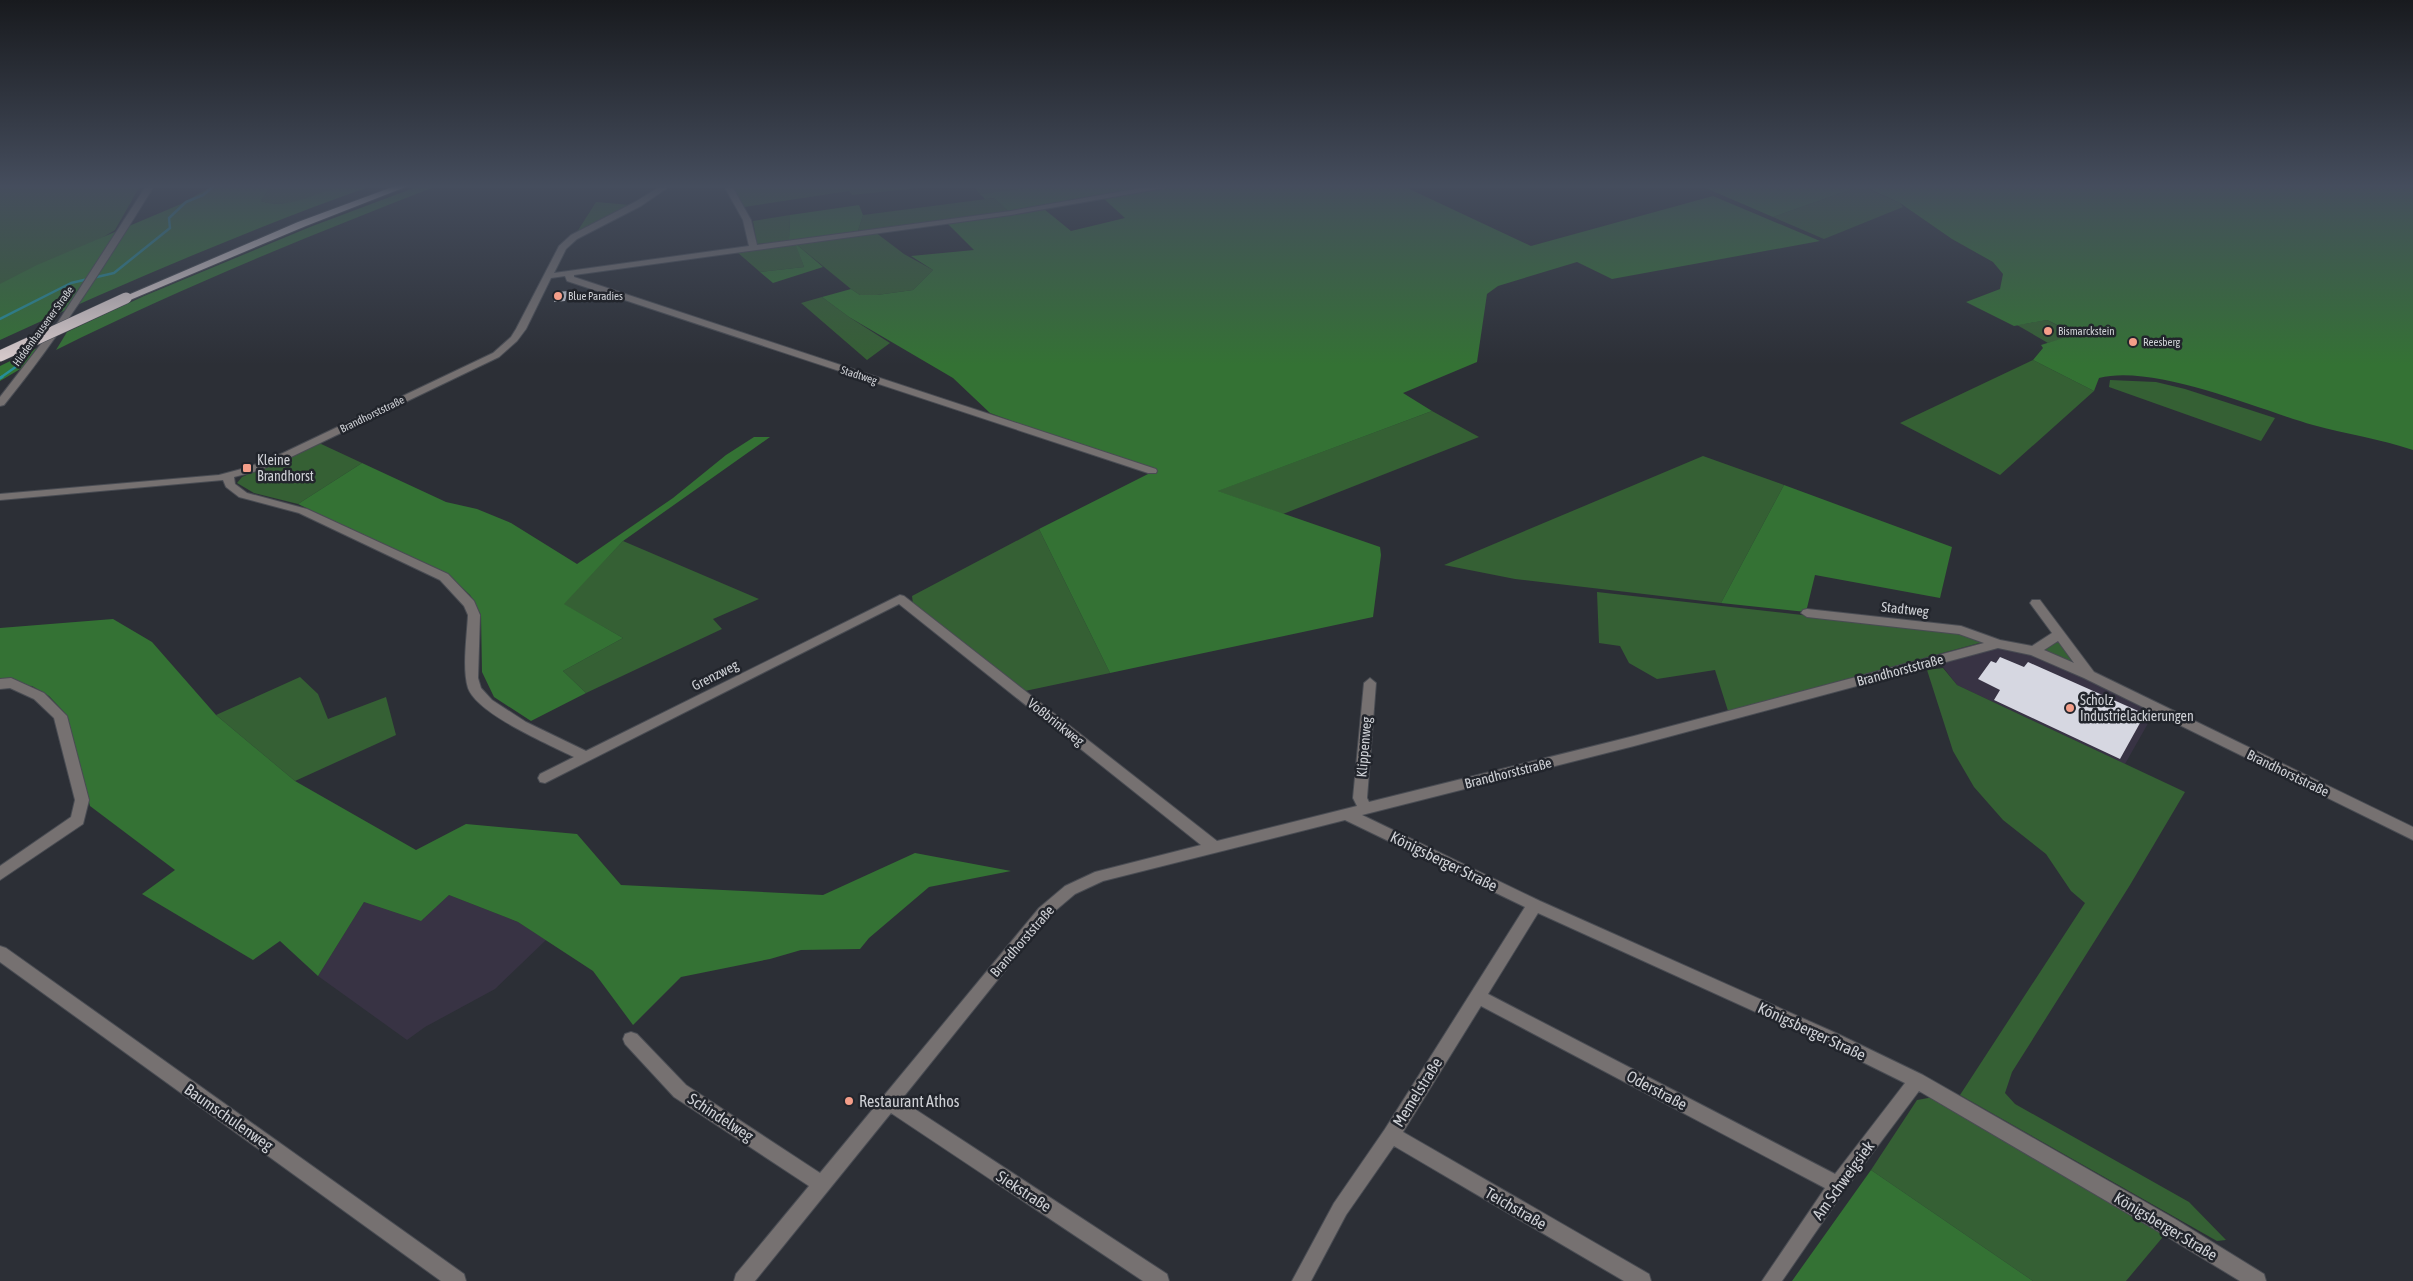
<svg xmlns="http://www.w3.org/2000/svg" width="2413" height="1281" font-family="'Asap Condensed',sans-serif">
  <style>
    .industrial { fill: #383344 }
    .green { fill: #356034 }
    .forest { fill: #347234 }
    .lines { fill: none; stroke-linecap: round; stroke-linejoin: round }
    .stream-far1 { stroke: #268e99; stroke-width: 2.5 }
    .stream { stroke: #268e99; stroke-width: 3 }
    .building { fill: #d6d7e1 }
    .minor-casing { stroke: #494c53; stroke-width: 2 }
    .highway-casing { stroke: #494c53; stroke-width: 2 }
    .minor { fill: #767171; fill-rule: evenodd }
    .highway { fill: #dacdce; fill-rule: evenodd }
    .highway-bridge-casing { stroke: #494c53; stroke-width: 12; stroke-linecap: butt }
    .highway-bridge { stroke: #dacdce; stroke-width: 11 }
    .poi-dot { fill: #f49e89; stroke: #22252c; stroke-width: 2 }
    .labels { text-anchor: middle; stroke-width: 5; stroke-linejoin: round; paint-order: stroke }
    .far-poi-label { font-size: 11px; fill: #cfd1d6; stroke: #22252c; text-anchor: start }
    .far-street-label { font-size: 11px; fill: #cfd1d6; stroke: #22252c }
    .poi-label { font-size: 14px; fill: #cfd1d6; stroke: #22252c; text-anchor: start }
    .street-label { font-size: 14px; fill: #cfd1d6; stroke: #22252c }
    .near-street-label { font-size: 16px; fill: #cfd1d6; stroke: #22252c }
    .near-poi-label { font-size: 16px; fill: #cfd1d6; stroke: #22252c; text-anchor: start }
  </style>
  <rect width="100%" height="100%" fill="#2c2f36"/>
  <path class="industrial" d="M 1998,648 L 2040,656 L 2155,711 L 2125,764 L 1957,685 L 1940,663 Z
    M 449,895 L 518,922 L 546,940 L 495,989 L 425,1027 L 407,1040 L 318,976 L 364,902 L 421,921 Z"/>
  <path class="green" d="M 0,186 L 140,186 L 115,230 L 0,299 Z
    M 271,186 L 347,186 C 321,194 288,210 261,201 Z
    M 728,186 L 939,186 L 852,195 L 849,191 L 738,208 Z
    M 973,186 L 1031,186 L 1032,187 L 980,194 Z
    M 1861,186 L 1900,203 L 1903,207 L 1824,239 L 1773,217 Z
    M 994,198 L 1008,211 L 858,231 L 863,215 Z
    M 596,202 L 631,205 L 577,232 Z
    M 790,215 L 789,241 L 757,244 L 753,221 Z
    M 875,232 L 904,254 L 933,270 L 913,290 L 877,295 L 860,295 L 851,289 L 796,244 L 804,267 L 760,272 L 737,252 Z
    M 822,297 L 849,317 L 890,343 L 867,360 L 801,303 Z
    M 2047,320 L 2077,335 L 2048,343 L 2017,325 Z
    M 2033,360 L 2094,391 L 2000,475 L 1900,423 Z
    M 2110,380 L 2156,382 L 2185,389 L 2275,418 L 2261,441 L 2109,387 Z
    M 1432,411 L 1479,437 L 1283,514 L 1217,491 Z
    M 319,443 L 362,463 L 298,504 L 254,493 L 237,483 L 242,477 Z
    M 1703,456 L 1784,485 L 1721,603 L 1515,579 L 1444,565 Z
    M 1039,529 L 1110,673 L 1025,691 L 913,604 L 912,596 Z
    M 623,541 L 759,599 L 713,619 L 722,629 L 586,693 L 563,671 L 623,638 L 563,604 Z
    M 1597,592 L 1954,632 L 1983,642 L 1728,711 L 1715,670 L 1657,679 L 1629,663 L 1620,646 L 1599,643 Z
    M 2056,639 L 2060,640 L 2074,659 L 2070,661 L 2042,650 Z
    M 1943,668 L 1957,685 L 2185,792 L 2130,885 L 2012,1072 L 2005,1093 L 2015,1104 L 2189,1202 L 2226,1240 L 2217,1241 L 1960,1095 L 2085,903 L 2071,891 L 2046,854 L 2003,820 L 1974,787 L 1953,751 L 1927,670 Z
    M 300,677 L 318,694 L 328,719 L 386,697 L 396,735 L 295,781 L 216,715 Z
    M 1934,1097 L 2167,1232 L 2126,1281 L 2033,1281 L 1871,1170 L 1917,1100 Z"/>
  <path class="forest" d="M 212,186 L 271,186 L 261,201 C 291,211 318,190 347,186 C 355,185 363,186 371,186 C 245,231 122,284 0,340 L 0,284 L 37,265 L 181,204 Z
    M 419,186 L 437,186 C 308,236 180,288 56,350 L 67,332 L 144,296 L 310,227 Z
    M 1040,186 L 1132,186 L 1134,189 L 1008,211 L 994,198 L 985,199 L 980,194 Z
    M 1174,186 L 1403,186 L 1531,246 L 1713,196 L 1820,241 L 1612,279 L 1577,262 L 1498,286 L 1487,294 L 1477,362 L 1403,393 L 1432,411 L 1218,491 L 1380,547 L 1381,555 L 1373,617 L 1110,673 L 1039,529 L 1152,472 L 990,413 L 953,378 L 849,317 L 822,297 L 851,289 L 860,295 L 877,295 L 913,290 L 933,270 L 911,256 L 974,250 L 947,223 L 1044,209 L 1071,231 L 1125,218 L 1103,198 Z
    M 1701,186 L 1861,186 L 1773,217 Z
    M 1863,186 L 2413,186 L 2413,450 C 2381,439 2346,434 2313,425 C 2257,409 2155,364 2099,378 L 2094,391 L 2033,360 L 2043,348 L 2041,345 L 2076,334 L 2047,320 L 2014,326 L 1966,302 L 2000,289 L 2003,274 L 1993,262 L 1952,239 L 1900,203 Z
    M 859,205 L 863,215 L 858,231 L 789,241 L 790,215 Z
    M 795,243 L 823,267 L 773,283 L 760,272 L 804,267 Z
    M 37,348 L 22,368 L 0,381 L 0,366 Z
    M 754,437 L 770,437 L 623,541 L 564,604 L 623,638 L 563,671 L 586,693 L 531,721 L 494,697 L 482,672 L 481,615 L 470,595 L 448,575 L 298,504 L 362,463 L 446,502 L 477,509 L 511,523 L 577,564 L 673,498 L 726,455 Z
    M 1784,485 L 1952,547 L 1940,598 L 1815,575 L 1806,612 L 1721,603 Z
    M 113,619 L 152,642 L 216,715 L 295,781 L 416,850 L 466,824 L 577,834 L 621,885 L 823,895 L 915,853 L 1011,871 L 929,887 L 869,938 L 860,949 L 801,950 L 770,959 L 681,977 L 633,1025 L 593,971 L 518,922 L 449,895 L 421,921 L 364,902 L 318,976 L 280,941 L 253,960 L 142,894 L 175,870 L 90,806 L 64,712 L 49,696 L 32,686 L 0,685 L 0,628 Z
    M 1871,1170 L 2033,1281 L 1792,1281 Z"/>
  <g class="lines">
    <path class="stream-far1" d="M 0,319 L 71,283 L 114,273 L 170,228 L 169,218 L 186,202 L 203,195 L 214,186
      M 0,378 L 17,366"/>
    <path class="stream" d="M 0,378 L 2,377"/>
  </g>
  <path class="building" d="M 568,291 L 565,301 L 554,302 L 557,292 Z
    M 2000,657 L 2024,667 L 2028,662 L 2145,714 L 2120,759 L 1994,700 L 2000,690 L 1978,679 L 1991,661 L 1996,663 Z"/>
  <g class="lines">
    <defs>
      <path id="minor" d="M 146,186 L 154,186 C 107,262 60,336 4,405 L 0,406 L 0,397 L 58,322 Z
        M 661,186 L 670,186 L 641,206 L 577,239 L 566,249 L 554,273 L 749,246 L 743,220 L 724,186 L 732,186 L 751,220 L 757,245 L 1011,211 L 1152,186 L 1168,186 L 1164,188 L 1011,215 L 574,275 L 574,277 L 1156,469 L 1157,471 L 1156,473 L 1148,473 L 567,281 L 565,276 L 551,278 L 526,329 L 517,341 L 499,357 L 291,457 L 257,471 L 234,477 L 235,484 L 247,493 L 307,509 L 448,574 L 474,601 L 480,615 L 478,678 L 481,688 L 492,700 L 526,722 L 586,751 L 900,595 L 904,596 L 1217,841 L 1357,806 L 1353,798 L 1364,683 L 1370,678 L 1376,683 L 1367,798 L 1369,802 L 1634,736 L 1984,643 L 1959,634 L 1807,617 L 1801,613 L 1803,610 L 1807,609 L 1961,626 L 2000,640 L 2032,646 L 2052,633 L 2030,603 L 2032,600 L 2040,600 L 2094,672 L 2413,827 L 2413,840 L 2084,678 L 2031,655 L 1998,648 L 1634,746 L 1362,815 L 1540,901 L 1838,1034 L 1923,1075 L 2175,1219 L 2264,1274 L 2266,1281 L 2240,1281 L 2161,1233 L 1919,1091 L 1844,1191 L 1782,1281 L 1762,1281 L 1825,1188 L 1481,1006 L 1403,1132 L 1649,1274 L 1651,1281 L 1624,1281 L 1394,1146 L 1346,1215 L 1311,1281 L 1292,1281 L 1334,1203 L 1385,1129 L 1525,907 L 1345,820 L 1103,881 L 1075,894 L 1049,916 L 901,1100 L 1167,1274 L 1169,1281 L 1143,1281 L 891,1113 L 755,1281 L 734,1281 L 736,1274 L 809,1186 L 674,1097 L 625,1044 L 623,1039 L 625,1034 L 631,1032 L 637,1034 L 686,1085 L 820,1173 L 1039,908 L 1065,886 L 1095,872 L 1201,845 L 899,604 L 545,783 L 540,782 L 538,778 L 540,774 L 574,757 C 550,745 477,714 468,688 C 462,669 467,636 468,615 L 464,606 L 440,580 L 299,513 L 239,497 L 226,487 L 223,480 L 0,500 L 0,494 L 219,475 L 249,467 L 283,453 L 493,353 L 511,337 L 516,329 L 559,246 L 571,235 L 635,202 ZM 2058,641 L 2074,663 L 2044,650 ZM 1538,913 L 1826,1044 L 1905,1083 L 1835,1174 L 1488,994 Z
        M 11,678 L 44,693 L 67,716 L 89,800 L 83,824 L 0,880 L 0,866 L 71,817 L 75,800 L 54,718 L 34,699 L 10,688 L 0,689 L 0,679 Z
        M 0,946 L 6,948 L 464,1274 L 466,1281 L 441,1281 L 0,962 Z"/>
      <path id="highway" d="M 395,186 L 408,186 L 306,226 L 130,300 L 122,300 L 121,298 L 298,222 Z"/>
    </defs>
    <use href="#minor" class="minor-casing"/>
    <use href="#highway" class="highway-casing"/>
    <use href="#minor" class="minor"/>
    <use href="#highway" class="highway"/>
    <defs>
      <path id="highway-bridge" d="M 0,356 L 126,298"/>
    </defs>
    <use href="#highway-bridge" class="highway-bridge-casing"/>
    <use href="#highway-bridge" class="highway-bridge"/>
  </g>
  <linearGradient id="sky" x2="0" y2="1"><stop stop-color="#181a1e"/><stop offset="0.51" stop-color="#454d5d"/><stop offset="1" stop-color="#454d5d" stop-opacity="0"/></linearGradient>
  <rect width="2413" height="365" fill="url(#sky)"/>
  <g class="poi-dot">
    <circle cx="558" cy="296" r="5"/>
    <circle cx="2048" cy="331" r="5"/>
    <circle cx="2133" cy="342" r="5"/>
    <rect x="242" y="463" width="10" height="10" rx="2.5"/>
    <circle cx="2070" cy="708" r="5"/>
    <circle cx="849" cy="1101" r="5"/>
  </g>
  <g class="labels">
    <g class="far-poi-label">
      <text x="568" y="300">Blue Paradies</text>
      <text x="2058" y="335">Bismarckstein</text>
      <text x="2143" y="346">Reesberg</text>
    </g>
    <g class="far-street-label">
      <text transform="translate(43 326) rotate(-54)" y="4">Hiddenhausener Straße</text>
      <text transform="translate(859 375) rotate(18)" y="4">Stadtweg</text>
      <text transform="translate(372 414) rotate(-26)" y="4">Brandhorststraße</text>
    </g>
    <g class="poi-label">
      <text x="257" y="465">Kleine<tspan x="257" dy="16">Brandhorst</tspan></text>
      <text x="2080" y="705">Scholz<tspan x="2080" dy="16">Industrielackierungen</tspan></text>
    </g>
    <g class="street-label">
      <text transform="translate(1905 609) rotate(6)" y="5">Stadtweg</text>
      <text transform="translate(1900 670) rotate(-15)" y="5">Brandhorststraße</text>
      <text transform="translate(715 675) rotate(-27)" y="5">Grenzweg</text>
      <text transform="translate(1056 722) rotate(38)" y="5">Voßbrinkweg</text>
      <text transform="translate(1364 747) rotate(-85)" y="5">Klippenweg</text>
      <text transform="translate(1508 773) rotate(-14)" y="5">Brandhorststraße</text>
      <text transform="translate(2288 773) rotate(26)" y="5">Brandhorststraße</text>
      <text transform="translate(1022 941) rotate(-49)" y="5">Brandhorststraße</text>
    </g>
    <g class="near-street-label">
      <text transform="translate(1444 861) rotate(26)" y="6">Königsberger Straße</text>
      <text transform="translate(1812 1031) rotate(25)" y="6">Königsberger Straße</text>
      <text transform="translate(1657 1090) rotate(28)" y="6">Oderstraße</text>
      <text transform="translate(1417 1092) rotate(-58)" y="6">Memelstraße</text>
      <text transform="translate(229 1117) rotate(35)" y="6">Baumschulenweg</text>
      <text transform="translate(721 1117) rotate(33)" y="6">Schindelweg</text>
      <text transform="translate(1843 1180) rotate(-54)" y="6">Am Schweigsiek</text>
      <text transform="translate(1024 1191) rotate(33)" y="6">Siekstraße</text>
      <text transform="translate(1516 1208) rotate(30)" y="6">Teichstraße</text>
      <text transform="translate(2166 1226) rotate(31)" y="6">Königsberger Straße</text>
    </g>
    <g class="near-poi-label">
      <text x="859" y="1107">Restaurant Athos</text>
    </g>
  </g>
</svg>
